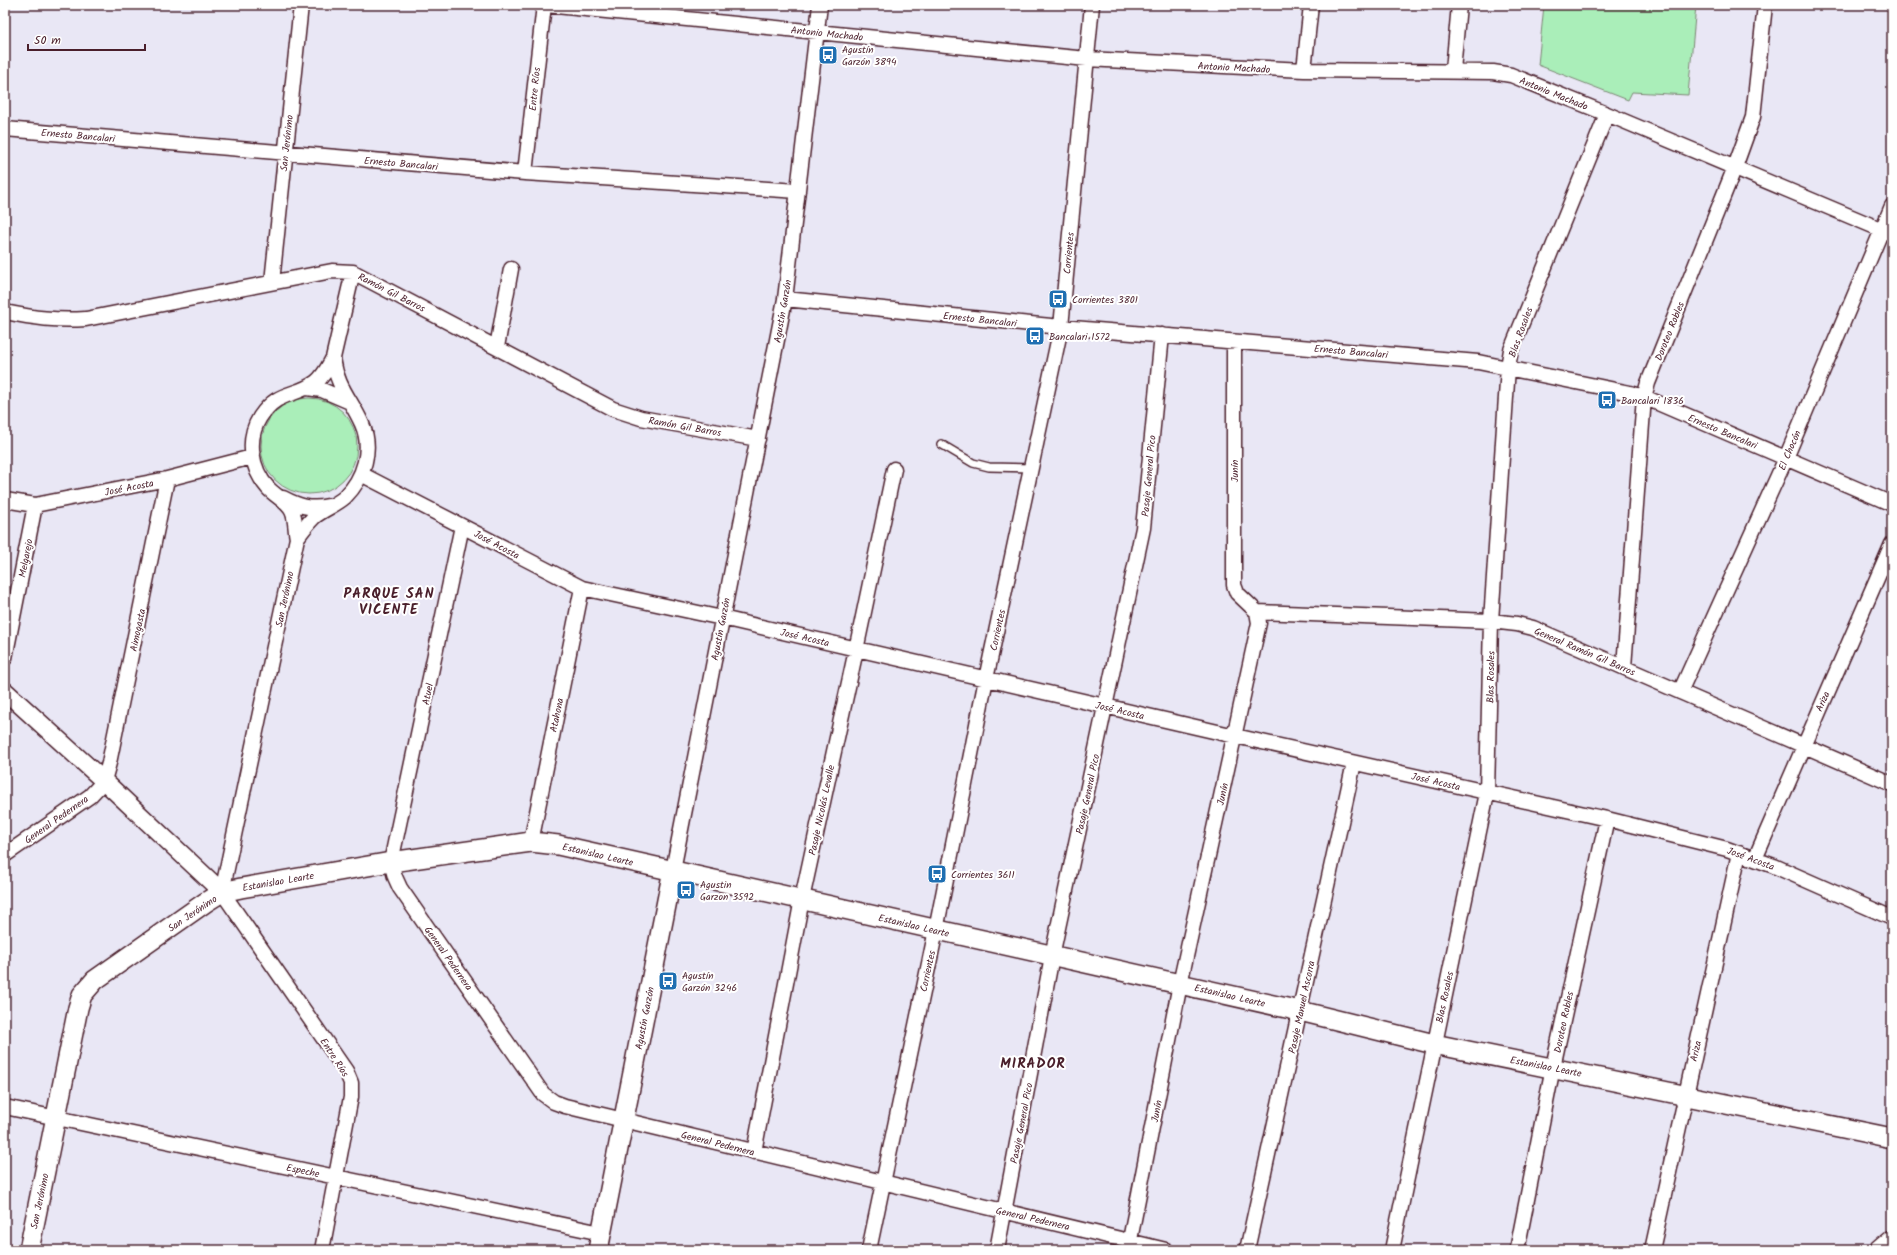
<svg xmlns="http://www.w3.org/2000/svg" width="1897" height="1255" font-family="Kalam,sans-serif">
  <style>
    .green { fill: #aaeeb9; stroke: #7a8672 }
    .lines { fill: none; stroke-linecap: round; stroke-linejoin: round }
    .service-casing { stroke: #4a1f2b; stroke-width: 10 }
    .minor-casing { stroke: #4a1f2b; stroke-width: 17 }
    .tertiary-casing { stroke: #4a1f2b; stroke-width: 20 }
    .secondary-casing { stroke: #4a1f2b; stroke-width: 22 }
    .service { stroke: #fff; stroke-width: 7 }
    .minor { stroke: #fff; stroke-width: 14 }
    .tertiary { stroke: #fff; stroke-width: 17 }
    .secondary { stroke: #fff; stroke-width: 19 }
    .labels { text-anchor: middle; stroke-width: 4; stroke-linejoin: round; paint-order: stroke }
    .street-label { font-size: 10px; fill: #4a1f2b; stroke: #fff }
    .poi-label { font-size: 10px; fill: #4a1f2b; stroke: #fff; text-anchor: start }
    .district-label { font-size: 14px; font-weight: bold; letter-spacing: 1px; fill: #4a1f2b; stroke: #fff }
  </style>
  <rect width="100%" height="100%" fill="#e9e7f5"/>
  <filter id="ink" filterUnits="userSpaceOnUse"><feTurbulence type="fractalNoise" baseFrequency=".025" numOctaves="2"/><feDisplacementMap in="SourceGraphic" scale="8" xChannelSelector="R" yChannelSelector="G"/><feConvolveMatrix kernelMatrix="1 2 1 2 8 2 1 2 1" color-interpolation-filters="sRGB"/></filter>
  <g filter="url(#ink)">
    <path class="green" d="M 1544,5 L 1696,5 L 1688,95 L 1632,92 L 1628,100 L 1538,65 Z
      M261 446a48 48 0 1 1 96 0a48 48 0 1 1-96 0Z"/>
    <g class="lines">
      <defs>
        <path id="service" d="M 941,444 L 973,463 L 989,467 L 1032,468"/>
        <path id="minor" d="M 546,5 L 1087,59 L 1304,70 L 1493,72 L 1511,75 L 1607,114 L 1892,234
          M 1304,70 L 1311,5
          M 1453,70 L 1459,5
          M 5,129 L 525,173 L 798,191
          M 525,173 L 544,5
          M 272,282 L 301,5
          M 785,299 L 1061,327 L 1478,362 L 1630,393 L 1644,397 L 1892,504
          M 5,312 C 34,318 56,321 86,319 L 332,271 L 353,272 L 613,409 L 641,418 L 758,439
          M 497,347 L 511,269
          M 333,358 L 353,272
          M 307,388 L 322,390 L 350,402
          M 361,474 L 582,588 L 722,618 L 1235,736 L 1607,819 L 1727,849 L 1774,866 L 1892,918
          M 283,498 C 298,506 311,510 328,506
          M 5,500 L 35,505 L 167,479 L 252,457
          M 462,526 L 391,862 L 395,877 L 400,888 L 543,1094 L 554,1102 L 565,1106 L 1166,1250
          M 297,538 C 302,531 308,523 314,517 C 324,509 336,505 345,497 C 364,478 373,449 362,424 C 351,399 337,388 333,358 C 328,367 324,376 316,382 C 294,398 279,389 260,417 C 246,439 251,469 268,488 C 275,496 287,501 292,511 C 296,519 295,530 297,538 L 222,892 L 346,1071 L 351,1083 L 351,1097 L 322,1250
          M 1257,612 L 1491,621 L 1517,624 L 1533,628 L 1892,784
          M 5,658 L 35,505
          M 1624,667 L 1644,397 L 1648,383 L 1735,167 L 1753,117 L 1765,5
          M 1680,692 L 1786,458 L 1892,206
          M 531,842 L 582,588
          M 5,855 L 90,796 L 104,781 L 109,763 L 167,479
          M 1755,859 L 1892,544
          M 673,870 L 785,299 L 820,5
          M 5,1107 L 601,1233
          M 754,1152 L 802,899 L 856,650 L 894,469
          M 869,1250 L 936,930 L 986,679 L 1061,327 L 1092,5
          M 997,1250 L 1052,956 L 1143,528 L 1162,335
          M 1128,1250 L 1180,984 L 1259,623 L 1257,612 L 1237,593 L 1234,585 L 1234,342
          M 1247,1250 L 1354,763
          M 1392,1250 L 1487,793 L 1491,621 L 1508,367 L 1511,350 L 1607,114
          M 1517,1250 L 1553,1067 L 1607,819
          M 1652,1250 L 1739,853"/>
        <path id="tertiary" d="M 5,691 L 104,781 L 222,892
          M 1878,1250 L 1892,1238"/>
        <path id="secondary" d="M 29,1250 L 78,1008 L 82,995 L 95,980 L 206,902 L 222,892 L 241,888 L 391,862 L 531,842 L 558,845 L 1300,1011 L 1434,1044 L 1892,1138
          M 598,1250 L 673,870"/>
      </defs>
      <use href="#service" class="service-casing"/>
      <use href="#minor" class="minor-casing"/>
      <use href="#tertiary" class="tertiary-casing"/>
      <use href="#secondary" class="secondary-casing"/>
      <use href="#service" class="service"/>
      <use href="#minor" class="minor"/>
      <use href="#tertiary" class="tertiary"/>
      <use href="#secondary" class="secondary"/>
    </g>
  </g>
  <defs>
    <symbol id="bus-square" viewBox="-11 -11 22 22"><rect x="-9" y="-9" width="18" height="18" rx="4" fill="#1f6fb2" stroke="#fff"/><path d="M-5-6H5V4H4V6H2V4H-2V6H-4V4H-5ZM-3.5-4V0h7V-4ZM-3.5 1.2v1.5H-2V1.2ZM2 1.2v1.5H3.5V1.2Z" fill="#fff"/></symbol>
  </defs>
  <g fill-rule="evenodd">
    <use href="#bus-square" x="817" y="44" width="22" height="22"/>
    <use href="#bus-square" x="1047" y="288" width="22" height="22"/>
    <use href="#bus-square" x="1024" y="325" width="22" height="22"/>
    <use href="#bus-square" x="1596" y="389" width="22" height="22"/>
    <use href="#bus-square" x="926" y="863" width="22" height="22"/>
    <use href="#bus-square" x="675" y="879" width="22" height="22"/>
    <use href="#bus-square" x="657" y="970" width="22" height="22"/>
  </g>
  <g class="labels">
    <g class="street-label">
      <text transform="translate(827 33) rotate(6)" y="4">Antonio Machado</text>
      <text transform="translate(1234 67) rotate(3)" y="4">Antonio Machado</text>
      <text transform="translate(534 89) rotate(-84)" y="4">Entre Ríos</text>
      <text transform="translate(1554 93) rotate(22)" y="4">Antonio Machado</text>
      <text transform="translate(78 135) rotate(5)" y="4">Ernesto Bancalari</text>
      <text transform="translate(286 143) rotate(-84)" y="4">San Jerónimo</text>
      <text transform="translate(401 163) rotate(5)" y="4">Ernesto Bancalari</text>
      <text transform="translate(1068 253) rotate(-85)" y="4">Corrientes</text>
      <text transform="translate(392 292) rotate(27)" y="4">Ramón Gil Barros</text>
      <text transform="translate(782 311) rotate(-80)" y="4">Agustín Garzón</text>
      <text transform="translate(980 319) rotate(6)" y="4">Ernesto Bancalari</text>
      <text transform="translate(1669 331) rotate(-68)" y="4">Doroteo Robles</text>
      <text transform="translate(1520 332) rotate(-70)" y="4">Blas Rosales</text>
      <text transform="translate(1351 351) rotate(5)" y="4">Ernesto Bancalari</text>
      <text transform="translate(685 426) rotate(10)" y="4">Ramón Gil Barros</text>
      <text transform="translate(1723 431) rotate(23)" y="4">Ernesto Bancalari</text>
      <text transform="translate(1789 450) rotate(-67)" y="4">El Chocón</text>
      <text transform="translate(1234 471) rotate(-90)" y="4">Junín</text>
      <text transform="translate(1148 476) rotate(-85)" y="4">Pasaje General Pico</text>
      <text transform="translate(129 487) rotate(-11)" y="4">José Acosta</text>
      <text transform="translate(497 544) rotate(28)" y="4">José Acosta</text>
      <text transform="translate(25 558) rotate(-79)" y="4">Melgarejo</text>
      <text transform="translate(284 599) rotate(-78)" y="4">San Jerónimo</text>
      <text transform="translate(720 629) rotate(-79)" y="4">Agustín Garzón</text>
      <text transform="translate(137 630) rotate(-78)" y="4">Aimogasta</text>
      <text transform="translate(997 630) rotate(-78)" y="4">Corrientes</text>
      <text transform="translate(805 637) rotate(13)" y="4">José Acosta</text>
      <text transform="translate(1585 651) rotate(23)" y="4">General Ramón Gil Barros</text>
      <text transform="translate(1490 677) rotate(-89)" y="4">Blas Rosales</text>
      <text transform="translate(427 694) rotate(-78)" y="4">Atuel</text>
      <text transform="translate(1822 701) rotate(-66)" y="4">Ariza</text>
      <text transform="translate(1120 710) rotate(13)" y="4">José Acosta</text>
      <text transform="translate(556 715) rotate(-78)" y="4">Atahona</text>
      <text transform="translate(1436 781) rotate(13)" y="4">José Acosta</text>
      <text transform="translate(1087 794) rotate(-78)" y="4">Pasaje General Pico</text>
      <text transform="translate(1222 794) rotate(-78)" y="4">Junín</text>
      <text transform="translate(821 810) rotate(-78)" y="4">Pasaje Nicolás Levalle</text>
      <text transform="translate(56 819) rotate(-35)" y="4">General Pedernera</text>
      <text transform="translate(598 854) rotate(13)" y="4">Estanislao Learte</text>
      <text transform="translate(1751 858) rotate(20)" y="4">José Acosta</text>
      <text transform="translate(278 881) rotate(-10)" y="4">Estanislao Learte</text>
      <text transform="translate(192 913) rotate(-34)" y="4">San Jerónimo</text>
      <text transform="translate(914 925) rotate(13)" y="4">Estanislao Learte</text>
      <text transform="translate(449 958) rotate(55)" y="4">General Pedernera</text>
      <text transform="translate(927 971) rotate(-78)" y="4">Corrientes</text>
      <text transform="translate(1230 995) rotate(13)" y="4">Estanislao Learte</text>
      <text transform="translate(1444 997) rotate(-78)" y="4">Blas Rosales</text>
      <text transform="translate(1301 1007) rotate(-78)" y="4">Pasaje Manuel Ascorra</text>
      <text transform="translate(644 1018) rotate(-79)" y="4">Agustín Garzón</text>
      <text transform="translate(1563 1022) rotate(-78)" y="4">Doroteo Robles</text>
      <text transform="translate(1695 1051) rotate(-77)" y="4">Ariza</text>
      <text transform="translate(335 1057) rotate(57)" y="4">Entre Ríos</text>
      <text transform="translate(1546 1066) rotate(11)" y="4">Estanislao Learte</text>
      <text transform="translate(1156 1111) rotate(-79)" y="4">Junín</text>
      <text transform="translate(1021 1123) rotate(-79)" y="4">Pasaje General Pico</text>
      <text transform="translate(718 1143) rotate(14)" y="4">General Pedernera</text>
      <text transform="translate(303 1170) rotate(12)" y="4">Espeche</text>
      <text transform="translate(39 1201) rotate(-78)" y="4">San Jerónimo</text>
      <text transform="translate(1033 1218) rotate(13)" y="4">General Pedernera</text>
    </g>
    <g class="poi-label">
      <text x="842" y="53">Agustín<tspan x="842" dy="12">Garzón 3894</tspan></text>
      <text x="1072" y="303">Corrientes 3801</text>
      <text x="1049" y="340">Bancalari 1572</text>
      <text x="1621" y="404">Bancalari 1836</text>
      <text x="951" y="878">Corrientes 3611</text>
      <text x="700" y="888">Agustin<tspan x="700" dy="12">Garzon 3592</tspan></text>
      <text x="682" y="979">Agustín<tspan x="682" dy="12">Garzón 3246</tspan></text>
    </g>
    <g class="district-label">
      <text x="389" y="598">PARQUE SAN<tspan x="389" dy="16">VICENTE</tspan></text>
      <text x="1033" y="1068">MIRADOR</text>
    </g>
  </g>
  <rect width="1897" height="1255" fill="none" stroke="#fff" stroke-width="20"/>
  <rect x="10" y="10" width="1877" height="1235" fill="none" stroke="#4a1f2b" stroke-width="1.5" filter="url(#ink)"/>
  <path d="M28 44v6h117v-6" fill="none" stroke="#4a1f2b" stroke-width="2"/>
  <text x="34" y="44" font-size="12" fill="#4a1f2b" stroke="#ffffff" stroke-width="3" paint-order="stroke">50 m</text>
</svg>
